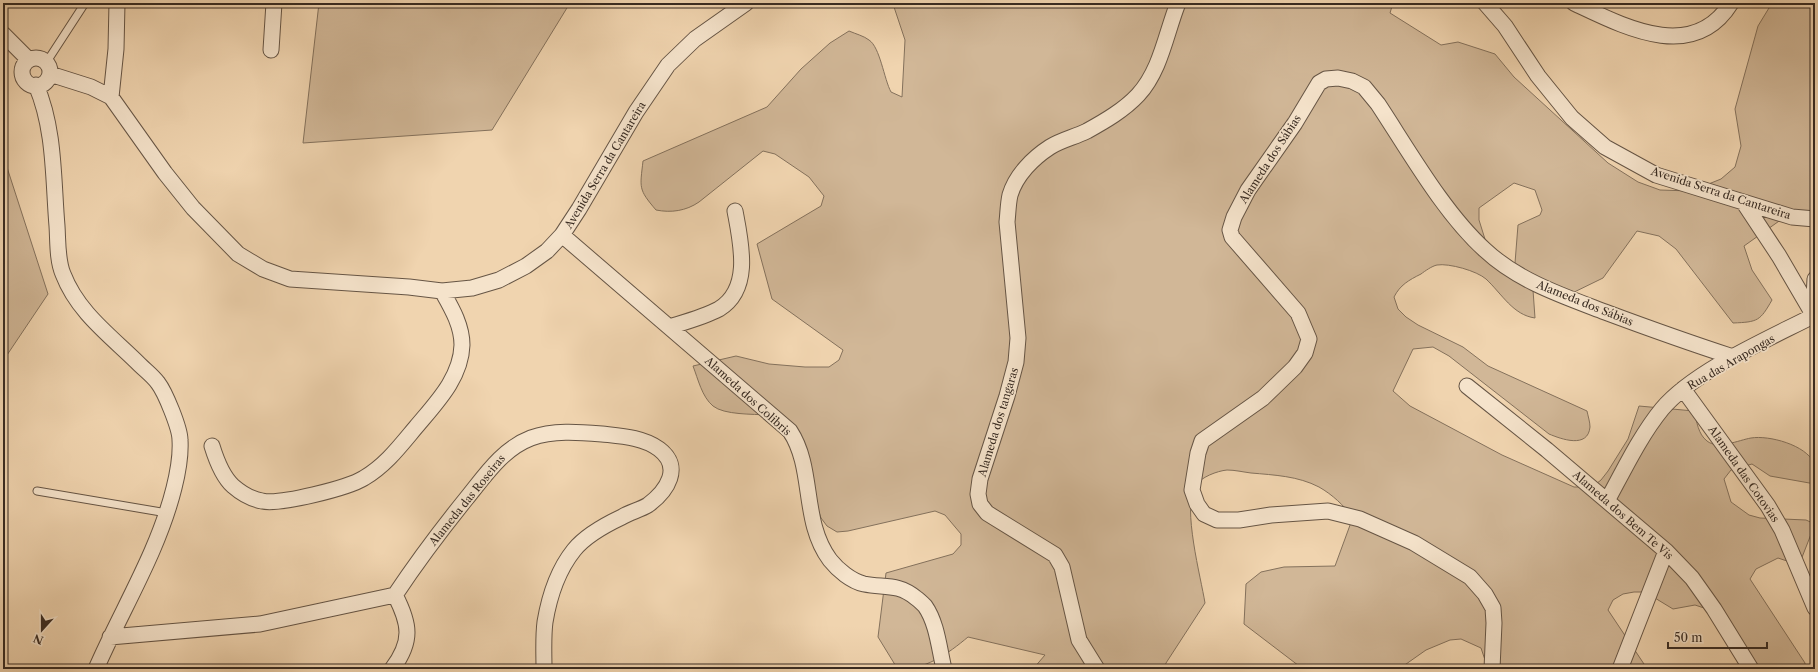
<svg xmlns="http://www.w3.org/2000/svg" width="1818" height="672" font-family="'Libre Caslon Text',serif">
  <style>
    .green { fill: #d1b797; stroke: #84715c }
    .lines { fill: none; stroke-linecap: round; stroke-linejoin: round }
    .service-casing { stroke: #665545; stroke-width: 9 }
    .minor-casing { stroke: #665545; stroke-width: 17 }
    .service { stroke: #f5e3cb; stroke-width: 7 }
    .minor { stroke: #f5e3cb; stroke-width: 15 }
    .labels { text-anchor: middle; stroke-width: 3.5; stroke-linejoin: round; paint-order: stroke }
    .street-label { font-size: 11px; fill: #382b22; stroke: #f5e3cb }
  </style>
  <rect width="100%" height="100%" fill="#f0d4af"/>
  <filter id="stains"><feTurbulence type="fractalNoise" baseFrequency=".005" numOctaves="4"/><feColorMatrix values="0 0 0 0 .2 0 0 0 0 .09 0 0 0 0 .02 0 0 0 .5 -.17"/></filter>
  <radialGradient id="worn" r=".72"><stop offset=".6" stop-color="#630" stop-opacity="0"/><stop offset="1" stop-color="#630" stop-opacity=".3"/></radialGradient>
  <path class="green" d="M 319,3 L 570,3 L 492,130 L 303,143 Z
    M 894,3 L 1393,3 L 1390,13 L 1441,45 L 1458,42 L 1495,54 L 1514,77 L 1608,163 L 1638,182 L 1660,190 L 1691,191 L 1721,179 L 1735,167 L 1741,146 L 1735,109 L 1758,26 L 1772,3 L 1815,3 L 1815,215 L 1789,214 L 1744,246 L 1752,270 L 1772,300 C 1760,321 1758,322 1733,323 L 1676,249 L 1659,236 L 1637,231 L 1603,278 L 1562,298 L 1515,263 L 1518,225 L 1540,215 L 1542,210 L 1535,190 L 1514,183 L 1479,208 L 1479,220 L 1489,252 L 1533,290 L 1535,318 C 1513,315 1502,294 1486,279 C 1477,271 1449,263 1437,265 C 1432,266 1425,271 1421,274 C 1409,280 1400,285 1394,297 L 1398,309 L 1406,317 L 1418,325 L 1463,347 L 1488,366 L 1587,411 C 1588,416 1590,422 1590,427 C 1588,449 1561,439 1549,434 L 1449,356 L 1433,347 L 1413,349 L 1393,391 L 1410,406 L 1442,423 L 1502,455 L 1574,487 L 1592,487 L 1601,480 L 1608,471 L 1628,439 L 1639,406 L 1694,411 C 1697,422 1698,434 1707,441 C 1718,450 1739,440 1751,438 C 1769,435 1806,445 1814,463 C 1817,468 1815,478 1815,484 L 1770,476 L 1752,464 L 1731,470 L 1724,479 L 1731,502 L 1749,515 L 1760,518 L 1806,520 L 1815,524 L 1799,565 L 1778,558 L 1756,569 L 1750,579 L 1805,663 L 1805,669 L 1742,669 L 1707,609 L 1695,605 L 1673,609 L 1645,592 L 1634,592 L 1623,594 L 1613,600 L 1608,610 L 1646,667 L 1645,669 L 1488,669 L 1481,648 L 1461,639 L 1450,640 L 1426,650 L 1399,669 L 1303,669 L 1244,624 L 1246,584 L 1261,572 L 1284,567 L 1335,566 L 1353,517 C 1343,505 1333,495 1319,487 C 1298,476 1274,475 1251,473 C 1243,472 1235,470 1227,470 C 1217,471 1201,477 1195,486 C 1182,507 1201,578 1205,603 L 1166,663 L 1164,669 L 1033,669 L 1045,655 L 968,637 C 949,653 923,672 897,668 L 878,637 L 886,573 L 953,554 L 961,545 L 961,534 L 945,515 L 935,511 L 848,531 L 837,532 L 827,526 L 821,518 L 801,460 L 768,415 C 753,414 724,415 713,406 C 702,397 698,379 693,366 L 736,356 L 769,364 L 805,367 L 829,367 L 839,360 L 843,350 L 772,299 L 757,244 L 821,206 L 824,196 L 809,177 L 775,154 L 763,151 L 699,202 C 686,211 671,213 656,210 C 638,189 640,188 643,161 L 767,107 L 801,69 L 830,43 L 849,31 C 856,34 864,36 869,40 C 880,47 884,79 891,92 L 902,97 L 905,40 L 894,7 Z
    M 3,155 L 48,294 L 3,361 Z"/>
  <g class="lines">
    <defs>
      <path id="service" d="M 46,63 L 85,3
        M 37,491 L 167,513"/>
      <path id="minor" d="M 1485,3 L 1505,26 L 1538,76 L 1572,118 L 1605,147 L 1656,175 L 1792,217 L 1815,219
        M 1574,3 C 1623,26 1693,64 1731,3
        M 3,34 L 29,60
        M 271,50 L 274,3
        M22 72a14 14 0 1 1 28 0a14 14 0 1 1-28 0Z
        M 50,74 L 91,87 L 111,97 L 165,173 L 193,208 L 238,254 L 263,269 L 290,279 L 409,287 L 442,291 L 472,288 L 499,280 L 526,266 L 547,251 L 562,235 L 579,209 L 636,112 L 668,65 L 695,39 L 746,3
        M 36,85 C 55,129 53,179 57,226 C 58,241 57,260 63,274 C 78,313 111,336 140,365 C 145,370 153,376 158,383 C 165,392 180,428 180,440 C 181,456 178,472 174,488 C 158,552 122,609 96,669
        M 111,97 L 116,49 L 117,3
        M 1744,203 L 1779,256 L 1814,316
        M 562,235 L 790,431 C 815,469 801,521 830,560 C 838,570 851,581 864,584 C 884,588 898,583 916,598 C 919,600 922,603 925,606 C 937,623 939,648 944,669
        M 669,327 C 685,322 704,317 719,309 C 752,289 741,243 735,211
        M 1467,386 L 1547,450 L 1666,551 L 1692,578 L 1714,609 L 1751,669
        M 1683,389 L 1768,506 L 1782,530 L 1815,608
        M 212,446 C 216,459 223,477 233,486 C 241,493 251,499 262,501 C 280,505 348,488 364,478 C 386,465 400,446 416,427 C 436,403 461,378 462,345 C 462,325 451,307 442,291
        M 1607,501 C 1624,470 1640,436 1662,409 C 1694,371 1768,339 1813,316 L 1815,279
        M 110,637 L 260,624 L 395,595 C 417,562 441,530 466,499 C 484,477 502,449 531,438 C 553,430 578,432 602,434 C 620,436 643,437 659,449 C 683,467 667,491 648,505 C 640,510 630,512 622,517 C 605,525 586,535 574,550 C 558,570 549,598 545,622 C 543,637 544,654 544,669
        M 392,669 C 413,641 410,624 395,595
        M 1097,669 L 1079,640 L 1062,567 L 1055,555 L 987,513 L 980,504 L 978,494 L 980,479 L 1007,396 L 1016,362 L 1018,338 L 1007,222 C 1008,213 1008,204 1010,195 C 1016,175 1033,158 1050,147 C 1061,140 1075,137 1087,131 C 1105,121 1124,110 1138,95 C 1161,70 1166,33 1178,3
        M 1492,669 L 1494,623 L 1493,608 L 1485,594 L 1470,577 L 1414,543 L 1360,519 L 1328,511 L 1271,515 L 1239,520 L 1217,520 L 1204,514 L 1197,504 L 1192,490 L 1198,453 L 1202,441 L 1263,398 L 1295,367 L 1305,353 L 1309,339 L 1298,313 L 1232,237 L 1230,230 L 1234,217 L 1248,190 L 1295,123 L 1319,83 L 1326,79 L 1338,78 L 1352,81 L 1364,87 L 1378,104 C 1409,151 1444,213 1485,250 C 1518,281 1563,296 1605,312 C 1648,328 1690,343 1733,357
        M 1620,669 L 1666,551"/>
    </defs>
    <use href="#service" class="service-casing"/>
    <use href="#minor" class="minor-casing"/>
    <use href="#service" class="service"/>
    <use href="#minor" class="minor"/>
  </g>
  <g class="labels">
    <g class="street-label">
      <text transform="translate(1270 159) rotate(-57)" y="4">Alameda dos Sábias</text>
      <text transform="translate(605 165) rotate(-59)" y="4">Avenida Serra da Cantareira</text>
      <text transform="translate(1721 193) rotate(18)" y="4">Avenida Serra da Cantareira</text>
      <text transform="translate(1585 303) rotate(22)" y="4">Alameda dos Sábias</text>
      <text transform="translate(1731 362) rotate(-30)" y="4">Rua das Arapongas</text>
      <text transform="translate(748 396) rotate(42)" y="4">Alameda dos Colibris</text>
      <text transform="translate(998 422) rotate(-73)" y="4">Alameda dos tangaras</text>
      <text transform="translate(1744 474) rotate(55)" y="4">Alameda das Cotovias</text>
      <text transform="translate(467 500) rotate(-51)" y="4">Alameda das Roseiras</text>
      <text transform="translate(1623 515) rotate(41)" y="4">Alameda dos Bem Te Vis</text>
    </g>
  </g>
  <rect width="1818" height="672" fill="none" stroke="#f0d4af" stroke-width="16"/>
  <rect x="4" y="4" width="1810" height="664" fill="none" stroke="#382b22" stroke-width="2"/>
  <rect x="8" y="8" width="1802" height="656" fill="none" stroke="#382b22"/>
  <g transform="translate(42 630) rotate(201)" stroke="#f5e3cb" stroke-width="3" paint-order="stroke">
  <path d="M0-3L7 15L0 10L-7 15Z" fill="#382b22"/>
  <text y="-6" font-size="11" font-weight="bold" text-anchor="middle" fill="#382b22">N</text>
  </g>
  <path d="M1668 642v6h99v-6" fill="none" stroke="#382b22" stroke-width="2"/>
  <text x="1674" y="642" font-size="12" fill="#382b22" stroke="#f5e3cb" stroke-width="3" paint-order="stroke">50 m</text>
  <rect width="100%" height="100%" filter="url(#stains)"/>
  <rect width="100%" height="100%" fill="url(#worn)"/>
</svg>
